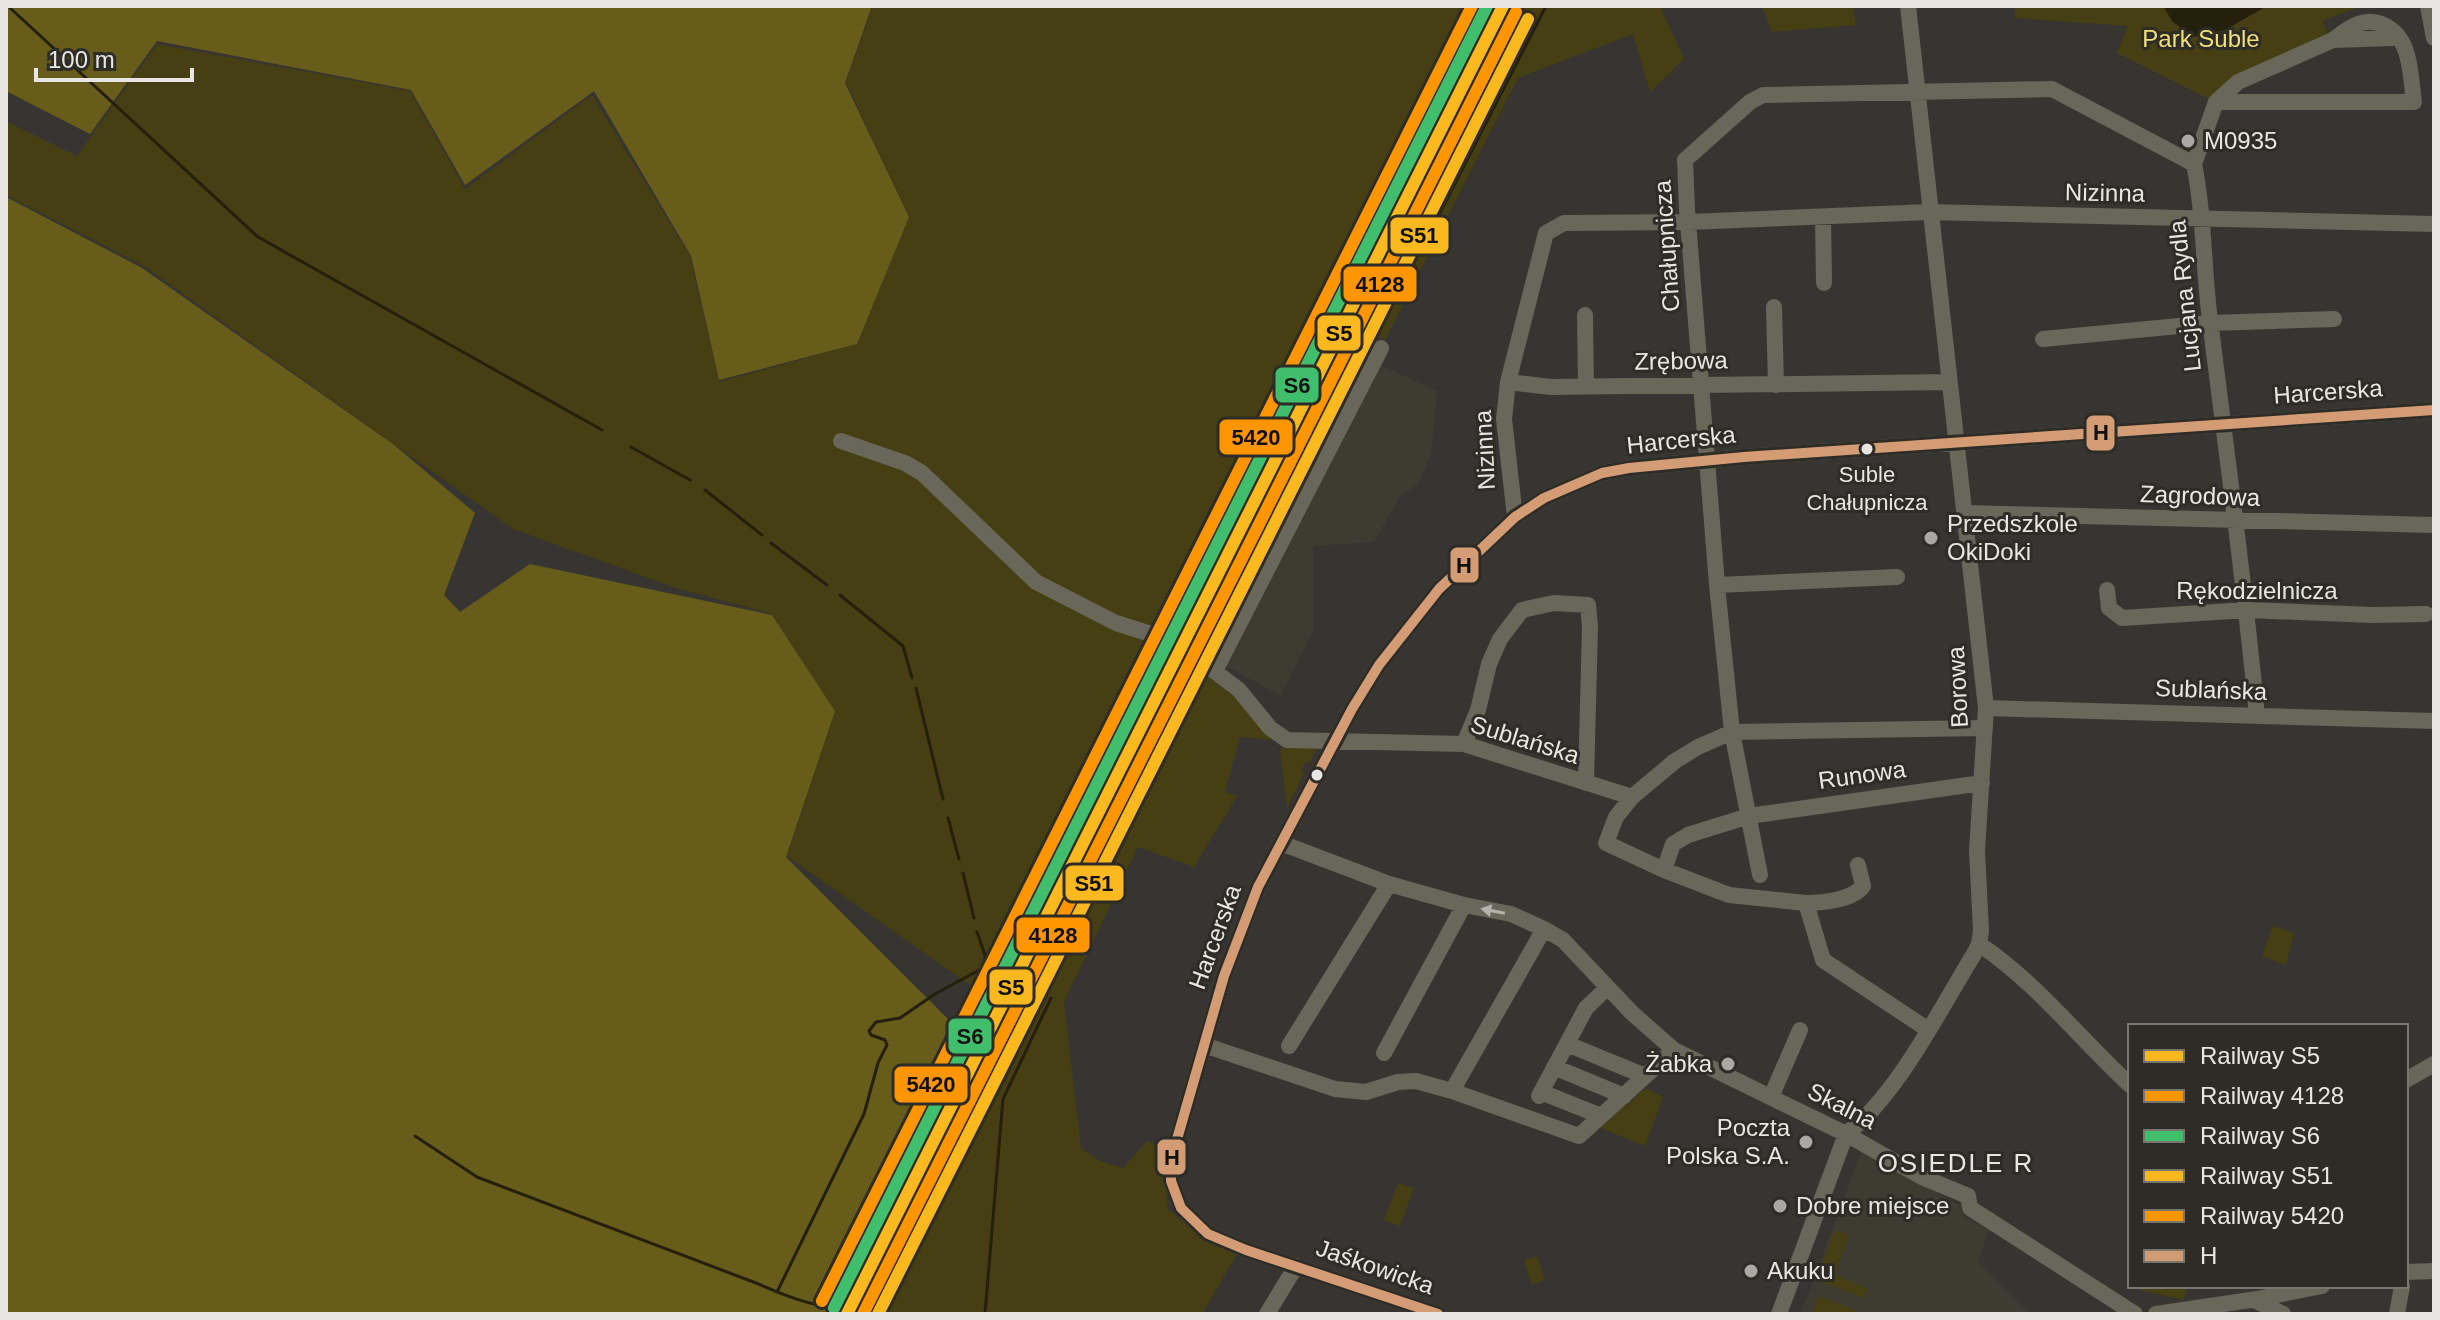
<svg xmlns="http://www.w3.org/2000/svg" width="2440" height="1320" font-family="Helvetica,sans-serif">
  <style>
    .built { fill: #3e3c31 }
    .green { fill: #463f13 }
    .forest { fill: #675c1a }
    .water { fill: #24200c }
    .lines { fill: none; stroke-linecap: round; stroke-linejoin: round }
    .stream { stroke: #24200c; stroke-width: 3 }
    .minor { stroke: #696759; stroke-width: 16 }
    .bus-1-casing { stroke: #2d2c26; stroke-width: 16 }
    .bus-1 { stroke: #d39c74; stroke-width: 10 }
    .rail-1-casing { stroke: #2d2c26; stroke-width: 18 }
    .rail-2-casing { stroke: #2d2c26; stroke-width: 18 }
    .rail-3-casing { stroke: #2d2c26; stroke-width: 18 }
    .rail-4-casing { stroke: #2d2c26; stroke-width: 18 }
    .rail-5-casing { stroke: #2d2c26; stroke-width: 18 }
    .rail-1 { stroke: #fbb81f; stroke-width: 12 }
    .rail-2 { stroke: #ff9500; stroke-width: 12 }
    .rail-3 { stroke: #41be6c; stroke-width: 12 }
    .rail-4 { stroke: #fbb81f; stroke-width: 12 }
    .rail-5 { stroke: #ff9500; stroke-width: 12 }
    .oneway { fill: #b5b3ab }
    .poi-dot { fill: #a9a8a4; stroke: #2d2c26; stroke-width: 3 }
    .bus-dot { fill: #e7e6e2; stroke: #2d2c26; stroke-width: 3 }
    .labels { text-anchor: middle; stroke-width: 6; stroke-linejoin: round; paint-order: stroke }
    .bus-label { font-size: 22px; fill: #e7e6e2; stroke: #2d2c26 }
    .park-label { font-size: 24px; fill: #f1df7a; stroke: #2d2c26 }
    .poi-label { font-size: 24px; fill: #e7e6e2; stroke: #2d2c26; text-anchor: start }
    .street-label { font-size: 24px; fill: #e7e6e2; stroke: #2d2c26 }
    .neighbourhood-label { font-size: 26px; letter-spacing: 2px; fill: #e7e6e2; stroke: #2d2c26 }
    .line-badge { stroke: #2d2c26; stroke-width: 3 }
    .pale-badge-label { font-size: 22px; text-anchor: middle; font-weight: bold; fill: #111 }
  </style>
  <rect width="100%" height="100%" fill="#363531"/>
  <path class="built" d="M 1374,362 L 1437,391 L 1431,455 L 1417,485 L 1401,495 L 1374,542 L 1313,546 L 1313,632 L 1281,696 L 1219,662 Z
    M 1862,1149 L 1959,1205 L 1964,1216 L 1989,1230 L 1978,1261 L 2030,1314 L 1801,1314 Z"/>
  <path class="green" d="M 873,6 L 1473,6 L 1143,643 L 981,993 L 787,856 L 835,711 L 772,614 L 676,588 L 513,529 L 144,266 L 6,195 L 6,121 L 77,156 L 157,44 L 410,91 L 465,189 L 592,95 L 690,256 L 719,382 L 857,344 L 909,217 L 846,82 Z
    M 1519,6 L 1660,6 L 1684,59 L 1650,92 L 1633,34 L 1518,78 L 1385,340 L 1359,327 Z
    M 1762,6 L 1853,6 L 1856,25 L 1772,32 Z
    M 2015,6 L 2361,6 L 2322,21 L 2329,36 L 2211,100 L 2117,53 L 2128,26 L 2015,18 Z
    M 1193,664 L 1250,710 L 1272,740 L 1240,737 L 1225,792 L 1237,796 L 1194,867 L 1138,847 L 1064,1002 L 1081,1148 L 1100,1161 L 1123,1168 L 1147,1141 L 1163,1147 L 1168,1209 L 1200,1236 L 1237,1254 L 1202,1314 L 867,1314 L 891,1260 Z
    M 1284,745 L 1317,747 L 1309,764 L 1306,762 L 1301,770 L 1304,773 L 1287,808 L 1280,751 Z
    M 2273,926 L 2294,933 L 2286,965 L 2262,956 Z
    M 968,1039 L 979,1046 L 844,1314 L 827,1314 Z
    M 1646,1088 L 1663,1097 L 1645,1146 L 1600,1128 Z
    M 1398,1183 L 1414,1188 L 1400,1226 L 1384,1220 Z
    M 1835,1230 L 1849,1235 L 1835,1274 L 1867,1288 L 1864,1298 L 1816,1280 Z
    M 1537,1256 L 1545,1280 L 1532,1285 L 1524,1260 Z
    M 2141,1286 L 2188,1286 L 2184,1300 L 2140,1290 Z
    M 1819,1296 L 1864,1314 L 1812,1314 Z"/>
  <path class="forest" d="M 6,6 L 872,6 L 845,83 L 909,217 L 857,344 L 719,380 L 691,256 L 594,91 L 465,185 L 411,90 L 157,41 L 90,134 L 6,91 Z
    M 6,197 L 142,268 L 393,444 L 475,513 L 444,595 L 460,612 L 530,564 L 772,615 L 835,711 L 786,857 L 968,1039 L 827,1314 L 6,1314 Z"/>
  <path class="water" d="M 2163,6 L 2267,6 L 2225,30 L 2192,37 L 2172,21 Z"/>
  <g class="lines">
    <path class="stream" d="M 8,6 L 258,237 L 602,430
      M 1427,238 L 1546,6
      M 631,447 L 690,480
      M 1306,476 L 1368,350
      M 705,490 L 762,535
      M 771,543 L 827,585
      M 840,595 L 903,646 L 912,678
      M 916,688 L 943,799
      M 948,818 L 959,859
      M 963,873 L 974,918
      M 415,1136 L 477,1177 L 756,1283 C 784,1295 810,1306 842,1309
      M 777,1292 L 864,1114 L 878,1063 L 887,1045 L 885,1040 L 871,1035 L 869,1031 L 876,1022 L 900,1018 L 935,994 L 985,967 L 985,955 L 977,932
      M 985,1314 L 1003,1099 L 1051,998"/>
    <path class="minor" d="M 2428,6 L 2434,38
      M 2334,39 C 2350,27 2364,16 2384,25
      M 2216,102 L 2238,82 L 2333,40 L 2393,38
      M 2194,164 L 2216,102 L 2414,102 C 2410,75 2412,38 2384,25 L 2384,38
      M 1823,217 L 1824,283
      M 1774,307 L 1776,385
      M 1585,315 L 1586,387
      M 2043,339 L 2210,323 L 2334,319
      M 1508,382 L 1551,387 L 1948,382
      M 841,441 L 905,463 L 922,473 L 1036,582 L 1116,623 L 1157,636 L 1187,650 L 1239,690 L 1270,728 L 1287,740 L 1464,744 L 1632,797 L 1675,761 L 1698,747 L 1732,732 L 1985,728
      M 1965,513 L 2434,525
      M 1515,517 L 1504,419 L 1508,382 L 1546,233 L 1564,223 L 1689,222 L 1929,212 L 2434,224
      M 1717,585 L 1897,577
      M 2107,590 L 2109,608 L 2122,618 L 2247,610 L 2373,615 L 2426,614
      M 1215,671 L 1381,348
      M 1986,708 L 2434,721
      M 1464,744 L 1478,710 L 1489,664 L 1500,639 L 1522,610 L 1554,603 L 1588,605 L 1590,626 L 1586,783
      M 1632,797 L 1616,817 L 1606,843 L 1664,870 L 1729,895 L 1806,903 L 1823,960 L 1927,1029
      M 1281,843 L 1389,884 L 1464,905 L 1511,914 L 1544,929 L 1563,940 L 1632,1013 L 1674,1050 L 1846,1134 L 1922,1177 L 1968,1196 L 1970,1208 L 2135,1314
      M 1664,870 L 1673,844 L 1688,835 L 1749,816 L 1982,783
      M 1760,875 L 1732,732 L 1717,585 L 1687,209 L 1685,160 L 1750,102 L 1763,95 L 2052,89 L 2194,164 C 2205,218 2203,273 2211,328 C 2227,457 2245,586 2257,716
      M 1806,903 C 1822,903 1853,900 1863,886 L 1858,865
      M 1979,944 C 2037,983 2079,1038 2130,1085
      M 1567,1044 L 1645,1076
      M 1204,1045 L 1335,1089 L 1366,1092 L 1398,1082 L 1416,1081 L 1452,1091 L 1579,1136 L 1674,1050
      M 1289,1046 L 1389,884
      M 1384,1053 L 1464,905
      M 1554,1067 L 1624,1096
      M 2406,1080 L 2434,1064
      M 1452,1091 L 1544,929
      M 1541,1092 L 1601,1116
      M 1539,1096 L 1586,1008 L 1607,988
      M 1771,1097 L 1800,1030
      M 2406,1272 L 2434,1271
      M 2254,1300 L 2283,1314
      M 1267,1314 L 1296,1266
      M 1438,1314 L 1246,1250 L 1208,1234 L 1181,1208 L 1171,1181 L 1171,1160 L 1224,976 L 1258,887 L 1352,709 L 1379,665 L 1439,589 L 1515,517 L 1544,498 L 1602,473 L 1629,468 L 1744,457 L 2434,410
      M 1779,1314 L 1846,1134 C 1897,1096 1940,1009 1974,954 L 1979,944 L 1981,931 L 1977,851 L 1986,708 L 1908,6
      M 2156,1314 L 2257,1299 L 2322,1286
      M 2397,1314 L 2402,1286"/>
    <defs>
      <path id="bus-1" d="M 1438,1314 L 1246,1250 L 1208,1234 L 1181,1208 L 1171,1181 L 1171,1160 L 1224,976 L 1258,887 L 1352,709 L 1379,665 L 1439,589 L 1515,517 L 1544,498 L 1602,473 L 1629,468 L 1744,457 L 2434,410"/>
    </defs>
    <use href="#bus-1" class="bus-1-casing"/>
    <use href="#bus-1" class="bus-1"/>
    <defs>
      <path id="rail-1" d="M 847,1314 L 1503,6"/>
      <path id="rail-2" d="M 863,1314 L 1516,12"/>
      <path id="rail-3" d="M 834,1308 L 1487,6"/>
      <path id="rail-4" d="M 878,1314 L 1528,19"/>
      <path id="rail-5" d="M 822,1301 L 1472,6"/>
    </defs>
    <use href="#rail-1" class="rail-1-casing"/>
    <use href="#rail-2" class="rail-2-casing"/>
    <use href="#rail-3" class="rail-3-casing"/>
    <use href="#rail-4" class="rail-4-casing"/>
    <use href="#rail-5" class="rail-5-casing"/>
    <use href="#rail-1" class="rail-1"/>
    <use href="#rail-2" class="rail-2"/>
    <use href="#rail-3" class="rail-3"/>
    <use href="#rail-4" class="rail-4"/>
    <use href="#rail-5" class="rail-5"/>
  </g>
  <defs><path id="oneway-solid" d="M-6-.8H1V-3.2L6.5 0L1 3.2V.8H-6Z" transform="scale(2)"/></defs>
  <use class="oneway" href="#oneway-solid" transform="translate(1493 911) rotate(-169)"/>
  <g class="poi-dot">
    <circle cx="2188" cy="141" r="8"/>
    <circle cx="1931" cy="538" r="8"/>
    <circle cx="1728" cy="1064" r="8"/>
    <circle cx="1806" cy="1142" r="8"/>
    <circle cx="1780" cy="1206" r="8"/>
    <circle cx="1751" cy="1271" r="8"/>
  </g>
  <g class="bus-dot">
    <circle cx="1867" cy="449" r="7"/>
    <circle cx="1317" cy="775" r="7"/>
  </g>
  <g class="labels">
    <g class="bus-label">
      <text x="1867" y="482">Suble<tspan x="1867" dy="28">Chałupnicza</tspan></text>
    </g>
    <g class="park-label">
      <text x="2201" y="47">Park Suble</text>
    </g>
    <g class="poi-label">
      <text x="2204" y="149">M0935</text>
      <text x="1947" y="532">Przedszkole<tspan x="1947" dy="28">OkiDoki</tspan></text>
      <text x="1712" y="1072" text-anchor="end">Żabka</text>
      <text x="1790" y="1136" text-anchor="end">Poczta<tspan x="1790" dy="28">Polska S.A.</tspan></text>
      <text x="1796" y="1214">Dobre miejsce</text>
      <text x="1767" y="1279">Akuku</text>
    </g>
    <g class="street-label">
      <text transform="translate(2105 193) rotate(1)" y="8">Nizinna</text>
      <text transform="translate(1667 246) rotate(-94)" y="8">Chałupnicza</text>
      <text transform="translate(2185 296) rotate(-96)" y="8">Lucjana Rydla</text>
      <text transform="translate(1681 361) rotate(-1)" y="8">Zrębowa</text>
      <text transform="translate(2328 392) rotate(-4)" y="8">Harcerska</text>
      <text transform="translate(1681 440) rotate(-6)" y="8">Harcerska</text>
      <text transform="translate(1485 450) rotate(-93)" y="8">Nizinna</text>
      <text transform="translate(2200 496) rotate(2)" y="8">Zagrodowa</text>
      <text x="2257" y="599">Rękodzielnicza</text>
      <text transform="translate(1958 687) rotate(-93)" y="8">Borowa</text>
      <text transform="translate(2211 690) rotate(2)" y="8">Sublańska</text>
      <text transform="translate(1525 740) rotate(17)" y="8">Sublańska</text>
      <text transform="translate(1862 775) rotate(-8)" y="8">Runowa</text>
      <text transform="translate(1215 937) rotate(-70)" y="8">Harcerska</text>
      <text transform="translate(1842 1106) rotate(27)" y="8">Skalna</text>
      <text transform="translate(1375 1267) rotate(19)" y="8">Jaśkowicka</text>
    </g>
    <g class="neighbourhood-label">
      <text x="1956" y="1172">OSIEDLE R</text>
    </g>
  </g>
  <g class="line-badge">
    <rect x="1389" y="216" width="61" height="39" rx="8" fill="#fbb81f"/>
    <rect x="1342" y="265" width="76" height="38" rx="8" fill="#ff9500"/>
    <rect x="1316" y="314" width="46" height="38" rx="8" fill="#fbb81f"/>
    <rect x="1274" y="366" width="46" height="38" rx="8" fill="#41be6c"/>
    <rect x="2085" y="414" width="31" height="38" rx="8" fill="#d39c74"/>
    <rect x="1218" y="418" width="76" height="38" rx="8" fill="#ff9500"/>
    <rect x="1449" y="546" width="31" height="38" rx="8" fill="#d39c74"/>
    <rect x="1064" y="864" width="61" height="38" rx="8" fill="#fbb81f"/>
    <rect x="1015" y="916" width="76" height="38" rx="8" fill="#ff9500"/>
    <rect x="988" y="968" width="46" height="38" rx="8" fill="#fbb81f"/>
    <rect x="947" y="1017" width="46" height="38" rx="8" fill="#41be6c"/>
    <rect x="893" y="1065" width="76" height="39" rx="8" fill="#ff9500"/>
    <rect x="1156" y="1138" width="31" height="38" rx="8" fill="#d39c74"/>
  </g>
  <g class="pale-badge-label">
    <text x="1419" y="243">S51</text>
    <text x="1380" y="292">4128</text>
    <text x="1339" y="341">S5</text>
    <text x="1297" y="393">S6</text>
    <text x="2101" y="440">H</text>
    <text x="1256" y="445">5420</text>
    <text x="1464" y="573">H</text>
    <text x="1094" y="891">S51</text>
    <text x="1053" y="943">4128</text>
    <text x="1011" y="995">S5</text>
    <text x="970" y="1044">S6</text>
    <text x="931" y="1092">5420</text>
    <text x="1172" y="1165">H</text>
  </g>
  <rect width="2440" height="1320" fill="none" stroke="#e7e6e2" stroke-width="16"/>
  <rect x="2128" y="1024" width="280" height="264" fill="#2d2c26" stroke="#777671" stroke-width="2"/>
  <rect x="2144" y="1050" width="40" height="12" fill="#fbb81f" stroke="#777671" stroke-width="2"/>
  <text x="2200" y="1064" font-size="24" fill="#e7e6e2">Railway S5</text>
  <rect x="2144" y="1090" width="40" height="12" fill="#ff9500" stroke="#777671" stroke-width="2"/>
  <text x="2200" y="1104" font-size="24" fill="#e7e6e2">Railway 4128</text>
  <rect x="2144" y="1130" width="40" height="12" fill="#41be6c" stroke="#777671" stroke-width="2"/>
  <text x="2200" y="1144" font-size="24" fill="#e7e6e2">Railway S6</text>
  <rect x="2144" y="1170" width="40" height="12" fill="#fbb81f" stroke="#777671" stroke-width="2"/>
  <text x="2200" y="1184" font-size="24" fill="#e7e6e2">Railway S51</text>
  <rect x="2144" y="1210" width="40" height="12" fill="#ff9500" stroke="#777671" stroke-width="2"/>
  <text x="2200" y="1224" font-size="24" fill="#e7e6e2">Railway 5420</text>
  <rect x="2144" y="1250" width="40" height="12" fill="#d39c74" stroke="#777671" stroke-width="2"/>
  <text x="2200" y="1264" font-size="24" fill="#e7e6e2">H</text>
  <path d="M36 68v12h156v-12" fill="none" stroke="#e7e6e2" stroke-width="4"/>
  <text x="48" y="68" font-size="24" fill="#e7e6e2" stroke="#2d2c26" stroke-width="6" paint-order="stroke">100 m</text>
</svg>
